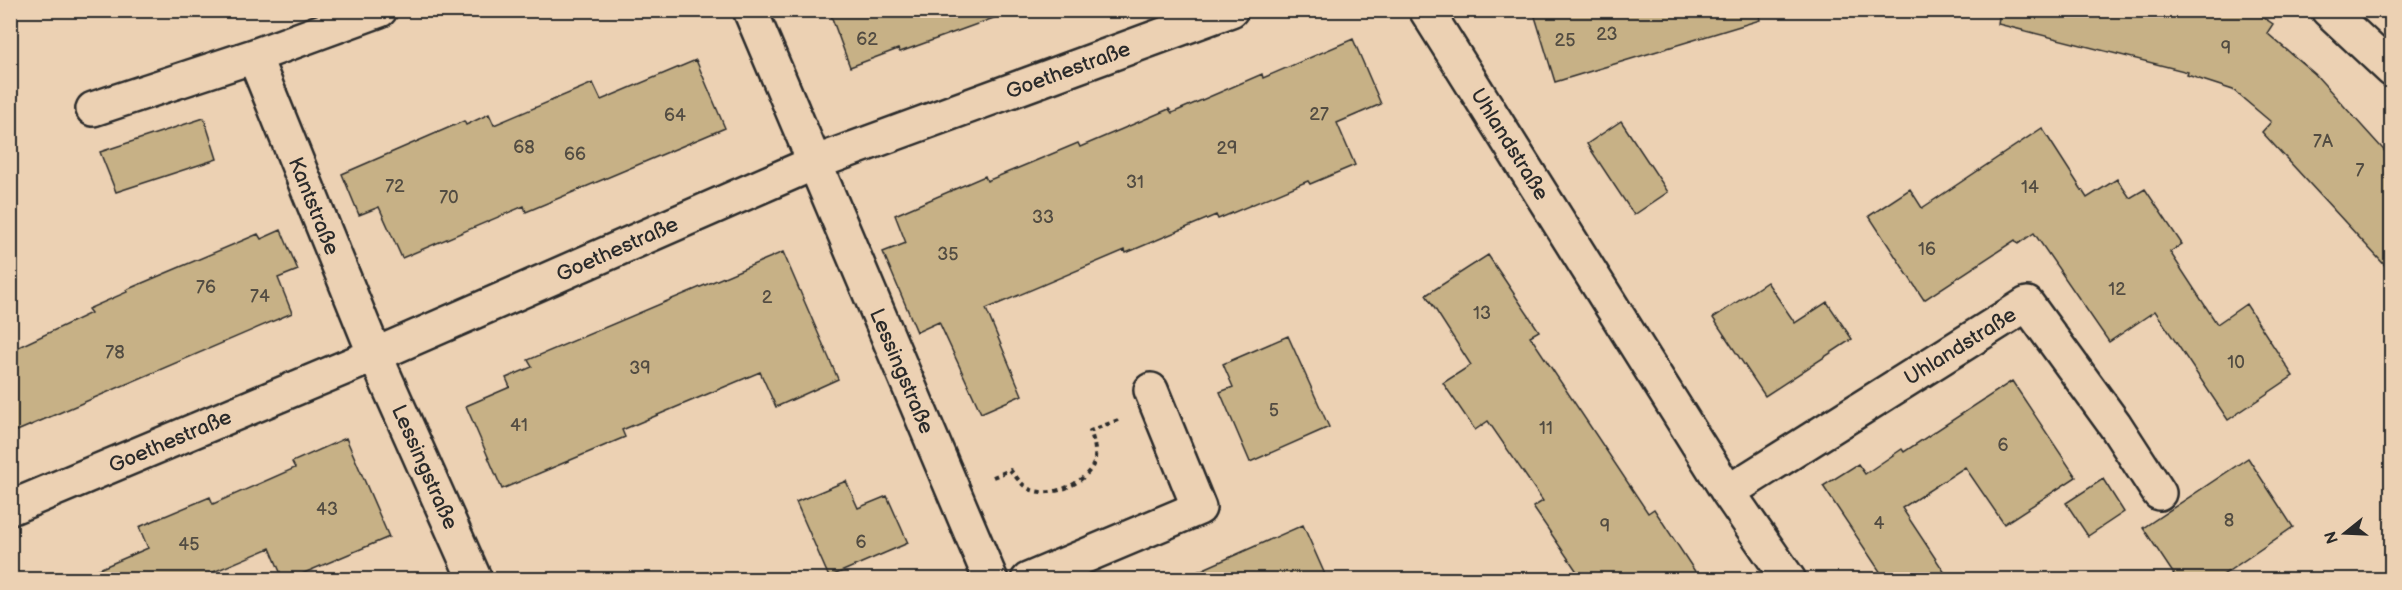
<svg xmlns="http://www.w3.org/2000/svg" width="2402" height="590" font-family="'Balsamiq Sans',sans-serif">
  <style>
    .building { fill: #c7b186; stroke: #2b2b2b; stroke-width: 1.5 }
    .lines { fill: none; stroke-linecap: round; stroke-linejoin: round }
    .minor-casing { stroke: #2b2b2b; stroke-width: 38 }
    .path { stroke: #2b2b2b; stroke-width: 4; stroke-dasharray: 4.5 4.5; stroke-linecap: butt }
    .minor { stroke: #ecd1b3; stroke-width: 33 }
    .labels { text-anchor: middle; stroke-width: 5; stroke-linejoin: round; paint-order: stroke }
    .number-label { font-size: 18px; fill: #524c42 }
    .street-label { font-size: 21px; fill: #2b2b2b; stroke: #ecd1b3 }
  </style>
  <rect width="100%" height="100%" fill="#ecd1b3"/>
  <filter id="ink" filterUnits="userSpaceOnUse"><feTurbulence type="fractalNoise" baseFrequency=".0167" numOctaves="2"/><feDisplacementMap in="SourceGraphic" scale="12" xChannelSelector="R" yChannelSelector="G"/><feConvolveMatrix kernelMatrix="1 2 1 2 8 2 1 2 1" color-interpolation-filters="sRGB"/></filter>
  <g filter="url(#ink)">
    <path class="building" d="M 829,10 L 1001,10 L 1002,15 L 900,52 L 898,49 L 850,67 Z
      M 1533,10 L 1758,10 L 1760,20 L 1555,82 Z
      M 2000,10 L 2252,10 L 2273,24 L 2267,33 L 2315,74 L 2391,158 L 2391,272 L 2262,132 L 2271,122 L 2233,90 L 2187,75 L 2188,72 L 1998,24 Z
      M 1353,39 L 1381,104 L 1337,123 L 1355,165 L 1310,184 L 1308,181 L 1218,219 L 1216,215 L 1126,253 L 1125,250 L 986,309 L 1022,395 L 981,413 L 939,322 L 917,332 L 883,252 L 906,243 L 895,215 L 985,176 L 987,181 L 1078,143 L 1080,147 L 1169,109 L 1172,113 L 1262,74 L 1263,78 Z
      M 696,60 L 725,128 L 526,212 L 524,206 L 402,258 L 379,207 L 359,215 L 342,174 L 464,121 L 466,125 L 489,114 L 494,125 L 593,83 L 601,100 Z
      M 204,118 L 217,159 L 116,192 L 100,152 Z
      M 1621,121 L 1668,192 L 1634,215 L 1587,144 Z
      M 2042,128 L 2087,198 L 2117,179 L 2130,198 L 2145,189 L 2182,244 L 2170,252 L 2217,324 L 2246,304 L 2293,376 L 2228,420 L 2155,311 L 2109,342 L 2034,233 L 2018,244 L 2015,240 L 1924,300 L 1869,216 L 1910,189 L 1922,208 Z
      M 281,230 L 298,270 L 278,278 L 292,313 L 10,434 L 10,351 L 91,313 L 88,309 L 127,292 L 126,290 L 258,234 L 261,239 Z
      M 783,252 L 838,379 L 776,407 L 760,372 L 622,430 L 625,437 L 502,489 L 466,406 L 510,387 L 506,378 L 532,367 L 528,360 Z
      M 1488,255 L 1539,331 L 1530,336 L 1648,513 L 1654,509 L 1700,579 L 1582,579 L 1533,507 L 1543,501 L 1488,421 L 1475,430 L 1443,383 L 1471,365 L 1426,295 Z
      M 1767,282 L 1795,323 L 1827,302 L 1852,339 L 1765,396 L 1713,318 Z
      M 1288,336 L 1329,427 L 1250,462 L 1220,392 L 1233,387 L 1223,364 Z
      M 2012,381 L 2076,477 L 2004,524 L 1965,467 L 1902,508 L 1949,579 L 1885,579 L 1823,486 L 1858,464 L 1865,474 L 1902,449 L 1904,452 Z
      M 346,438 L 389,537 L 290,579 L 283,579 L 270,548 L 197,579 L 76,579 L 148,548 L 139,527 L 210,497 L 213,504 L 295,468 L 292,462 Z
      M 2248,458 L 2293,527 L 2217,579 L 2177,579 L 2143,528 Z
      M 2103,479 L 2124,512 L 2088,536 L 2066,503 Z
      M 846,481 L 858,508 L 887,496 L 908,543 L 829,577 L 796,502 Z
      M 1303,525 L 1327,579 L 1181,579 Z"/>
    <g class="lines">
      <defs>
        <path id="minor" d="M 750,10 L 991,580
          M 1426,10 L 1728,492 L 1789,580
          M 2328,10 L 2392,70
          M 254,56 L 375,355 L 475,580
          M 93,109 L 254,56 L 380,10
          M 1728,492 L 2027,304 L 2115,425 L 2159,493
          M 10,508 L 375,355 L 814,163 L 1231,10
          M 1028,580 L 1199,508 L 1151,390"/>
      </defs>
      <use href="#minor" class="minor-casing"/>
      <path class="path" d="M 993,477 L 1010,470 C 1015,475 1020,483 1026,487 C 1046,501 1085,485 1094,463 C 1097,454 1094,440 1090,431 L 1118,420"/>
      <use href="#minor" class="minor"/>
    </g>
  </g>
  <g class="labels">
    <g class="number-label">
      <text x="1607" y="40">23</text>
      <text x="867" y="45">62</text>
      <text x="1565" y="46">25</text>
      <text x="2226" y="54">9</text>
      <text x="1319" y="120">27</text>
      <text x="675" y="121">64</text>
      <text x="2323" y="147">7A</text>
      <text x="524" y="153">68</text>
      <text x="1227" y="154">29</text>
      <text x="575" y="160">66</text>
      <text x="2360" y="176">7</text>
      <text x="1135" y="188">31</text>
      <text x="395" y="192">72</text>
      <text x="2030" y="193">14</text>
      <text x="449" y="203">70</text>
      <text x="1043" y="223">33</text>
      <text x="1927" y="255">16</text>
      <text x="948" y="260">35</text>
      <text x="206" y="293">76</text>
      <text x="2117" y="295">12</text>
      <text x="260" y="302">74</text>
      <text x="767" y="303">2</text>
      <text x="1482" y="319">13</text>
      <text x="115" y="358">78</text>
      <text x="2236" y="368">10</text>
      <text x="640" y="374">39</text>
      <text x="1274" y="416">5</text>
      <text x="519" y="431">41</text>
      <text x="1546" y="434">11</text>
      <text x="2003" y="451">6</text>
      <text x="327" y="515">43</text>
      <text x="2229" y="526">8</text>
      <text x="1879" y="529">4</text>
      <text x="1605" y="532">9</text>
      <text x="861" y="548">6</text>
      <text x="189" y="550">45</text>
    </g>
    <g class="street-label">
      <text transform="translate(1068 70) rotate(-20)" y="7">Goethestraße</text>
      <text transform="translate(1510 144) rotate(58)" y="7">Uhlandstraße</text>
      <text transform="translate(314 206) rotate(68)" y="7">Kantstraße</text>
      <text transform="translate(617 249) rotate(-24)" y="7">Goethestraße</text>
      <text transform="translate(1960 346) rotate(-32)" y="7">Uhlandstraße</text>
      <text transform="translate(902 371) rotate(67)" y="7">Lessingstraße</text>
      <text transform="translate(170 441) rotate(-23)" y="7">Goethestraße</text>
      <text transform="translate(425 467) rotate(66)" y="7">Lessingstraße</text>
    </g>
  </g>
  <rect width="2402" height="590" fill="none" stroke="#ecd1b3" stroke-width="36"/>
  <rect x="18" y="18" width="2366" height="554" fill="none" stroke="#2b2b2b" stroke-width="2" filter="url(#ink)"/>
  <g transform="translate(2345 533) rotate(252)" stroke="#ecd1b3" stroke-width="4.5" paint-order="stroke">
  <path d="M0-4.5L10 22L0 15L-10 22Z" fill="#2b2b2b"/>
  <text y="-9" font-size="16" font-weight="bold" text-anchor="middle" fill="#2b2b2b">N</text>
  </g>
</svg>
